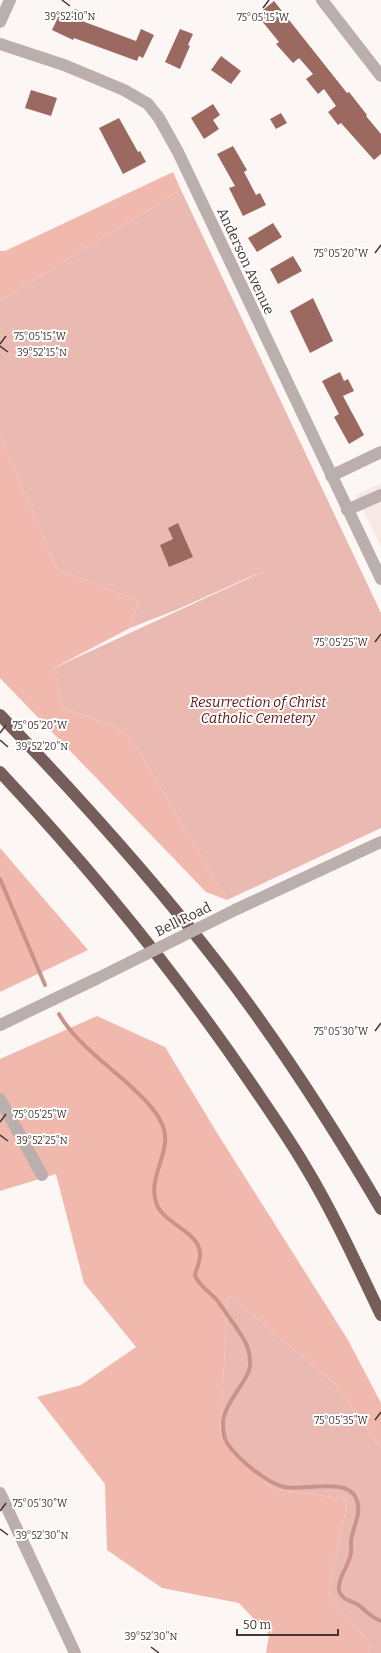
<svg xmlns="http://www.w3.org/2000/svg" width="381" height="1653" font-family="Bitter,serif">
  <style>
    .built { fill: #f7e8e5 }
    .green { fill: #eabab2 }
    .forest { fill: #f1b8ae }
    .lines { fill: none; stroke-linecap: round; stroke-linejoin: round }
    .stream { stroke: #ca938a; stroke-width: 4 }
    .building { fill: #9c6961 }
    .minor { stroke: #bbafad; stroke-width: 12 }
    .highway { stroke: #755d59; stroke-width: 12 }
    .minor-bridge { stroke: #bbafad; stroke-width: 12 }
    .ticks { fill: none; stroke: #413634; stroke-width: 1.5 }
    .labels { text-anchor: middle; stroke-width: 4; stroke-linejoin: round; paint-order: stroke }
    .street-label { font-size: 14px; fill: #413634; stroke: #fff }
    .park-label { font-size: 14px; font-style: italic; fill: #591710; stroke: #fff }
    .ticks-label { font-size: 10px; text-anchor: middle; fill: #413634; stroke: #fff; stroke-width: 4; stroke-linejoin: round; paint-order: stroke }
  </style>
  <rect width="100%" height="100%" fill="#fcf7f5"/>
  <path class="built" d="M 381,483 L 381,547 L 356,495 Z"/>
  <path class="green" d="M 181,190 L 381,613 L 381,828 L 227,900 L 132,740 L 118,728 L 63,708 L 54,668 L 279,564 L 176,610 L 130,628 L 139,601 L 57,569 L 0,434 L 0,301 Z
    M 228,1295 L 332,1381 L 381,1448 L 381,1653 L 368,1653 L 371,1645 L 328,1595 L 348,1499 L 272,1489 L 220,1438 Z"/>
  <path class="forest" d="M 173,172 L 181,190 L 0,301 L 0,251 L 5,251 Z
    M 0,434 L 57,569 L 139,601 L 130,628 L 54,668 L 63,708 L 118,728 L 132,740 L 227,900 L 206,892 L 0,678 Z
    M 0,848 L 88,950 L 0,992 Z
    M 97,1016 L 165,1047 L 219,1136 L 348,1340 L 381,1403 L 381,1448 L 332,1381 L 228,1295 L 220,1438 L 272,1489 L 348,1499 L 328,1595 L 371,1645 L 368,1653 L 266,1653 L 269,1635 L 239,1603 L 162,1588 L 107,1550 L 105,1484 L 37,1397 L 81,1385 L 136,1347 L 84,1283 L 56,1174 L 0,1191 L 0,1059 Z"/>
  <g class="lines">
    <path class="stream" d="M 0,879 L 45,985
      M 59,1014 C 72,1038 104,1063 125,1081 C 138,1093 153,1106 161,1122 C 176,1150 145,1176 157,1205 C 165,1224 199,1232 200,1253 C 201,1261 196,1268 195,1276 C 200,1286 208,1291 216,1299 C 221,1305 226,1313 231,1320 C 242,1336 254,1350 249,1371 C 242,1387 225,1404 223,1422 C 223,1429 223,1437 227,1443 C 237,1458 266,1483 284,1487 C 302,1491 347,1477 356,1498 C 363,1513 352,1527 351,1542 C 351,1548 352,1552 350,1557 C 346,1570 338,1578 339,1591 C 344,1602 352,1600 360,1606 C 367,1612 371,1617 381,1621"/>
  </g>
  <path class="building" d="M 274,1 L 347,93 L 349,92 L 367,115 L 366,116 L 381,134 L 381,154 L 374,160 L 341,123 L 338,125 L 328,112 L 336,106 L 324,89 L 318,94 L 306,79 L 313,74 L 299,58 L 293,63 L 276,44 L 279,42 L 257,15 Z
    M 75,9 L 86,14 L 82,21 L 136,41 L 141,29 L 154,35 L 143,58 L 139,56 L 137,61 L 74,38 L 73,40 L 52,30 L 61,11 L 72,16 Z
    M 180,29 L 193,34 L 188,45 L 190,46 L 180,69 L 165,62 Z
    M 221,56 L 241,71 L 231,84 L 211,70 Z
    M 31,90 L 57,98 L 51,116 L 25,108 Z
    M 213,104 L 220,115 L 213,120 L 219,129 L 204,139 L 191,118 Z
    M 281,113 L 287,123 L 276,129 L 270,119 Z
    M 119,118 L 138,152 L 140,151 L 146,162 L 123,174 L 99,128 Z
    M 233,146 L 247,170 L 244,172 L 256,195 L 260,193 L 266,205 L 243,216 L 229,188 L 235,186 L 217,154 Z
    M 273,223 L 282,237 L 257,252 L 248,238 Z
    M 293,256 L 302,271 L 278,284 L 270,269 Z
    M 313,298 L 333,341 L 310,353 L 290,311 Z
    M 340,372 L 344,381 L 348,379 L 354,391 L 343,396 L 364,435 L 349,444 L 334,417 L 339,414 L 322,381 Z
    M 178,523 L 193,557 L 169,567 L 160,545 L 173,539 L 168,528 Z"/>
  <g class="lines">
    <path class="minor" d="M 322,0 L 381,76
      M 0,22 L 10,0
      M 0,44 L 64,65 L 124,90 L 148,104 L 159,118 L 178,152 L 381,579
      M 331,476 L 381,452
      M 347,510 L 381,495
      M 237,909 L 381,842
      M 0,1025 L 96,979
      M 0,1099 L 42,1175
      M 0,1493 L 75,1653"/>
    <path class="highway" d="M 0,715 C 77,795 152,878 220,966 C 279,1043 332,1125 381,1209
      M 0,772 C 91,869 175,972 250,1082 C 269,1110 288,1137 305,1166 C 334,1214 357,1265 381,1315"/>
    <path class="minor-bridge" d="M 96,979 L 237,909"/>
  </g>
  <path class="ticks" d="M 62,0 L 70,6M 263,8 L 269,0M 375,253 L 381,245M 0,344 L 6,336M 0,346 L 8,352M 375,642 L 381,634M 0,733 L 6,725M 0,740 L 8,747M 375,1031 L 381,1023M 0,1122 L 6,1114M 0,1135 L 8,1141M 375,1420 L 381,1412M 0,1511 L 6,1503M 0,1529 L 8,1535M 151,1647 L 159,1653"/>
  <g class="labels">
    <g class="street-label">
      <text transform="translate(246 261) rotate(65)" y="5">Anderson Avenue</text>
      <text transform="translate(183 919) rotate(-26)" y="5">Bell Road</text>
    </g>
    <g class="park-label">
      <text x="258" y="707">Resurrection of Christ<tspan x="258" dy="16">Catholic Cemetery</tspan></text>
    </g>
  </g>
  <g class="ticks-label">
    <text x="70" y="20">39°52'10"N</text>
    <text x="263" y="21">75°05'15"W</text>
    <text x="341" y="257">75°05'20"W</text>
    <text x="40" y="340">75°05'15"W</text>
    <text x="42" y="356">39°52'15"N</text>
    <text x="341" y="646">75°05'25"W</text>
    <text x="40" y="729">75°05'20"W</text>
    <text x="42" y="750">39°52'20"N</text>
    <text x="341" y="1035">75°05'30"W</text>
    <text x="40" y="1118">75°05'25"W</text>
    <text x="42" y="1144">39°52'25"N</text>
    <text x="341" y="1424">75°05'35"W</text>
    <text x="40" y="1507">75°05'30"W</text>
    <text x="42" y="1539">39°52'30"N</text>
    <text x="151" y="1640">39°52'30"N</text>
  </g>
  <path d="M237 1629v6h101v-6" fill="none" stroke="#413634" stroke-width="2"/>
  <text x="243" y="1629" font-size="12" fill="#413634" stroke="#ffffff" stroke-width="3" paint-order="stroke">50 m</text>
</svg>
